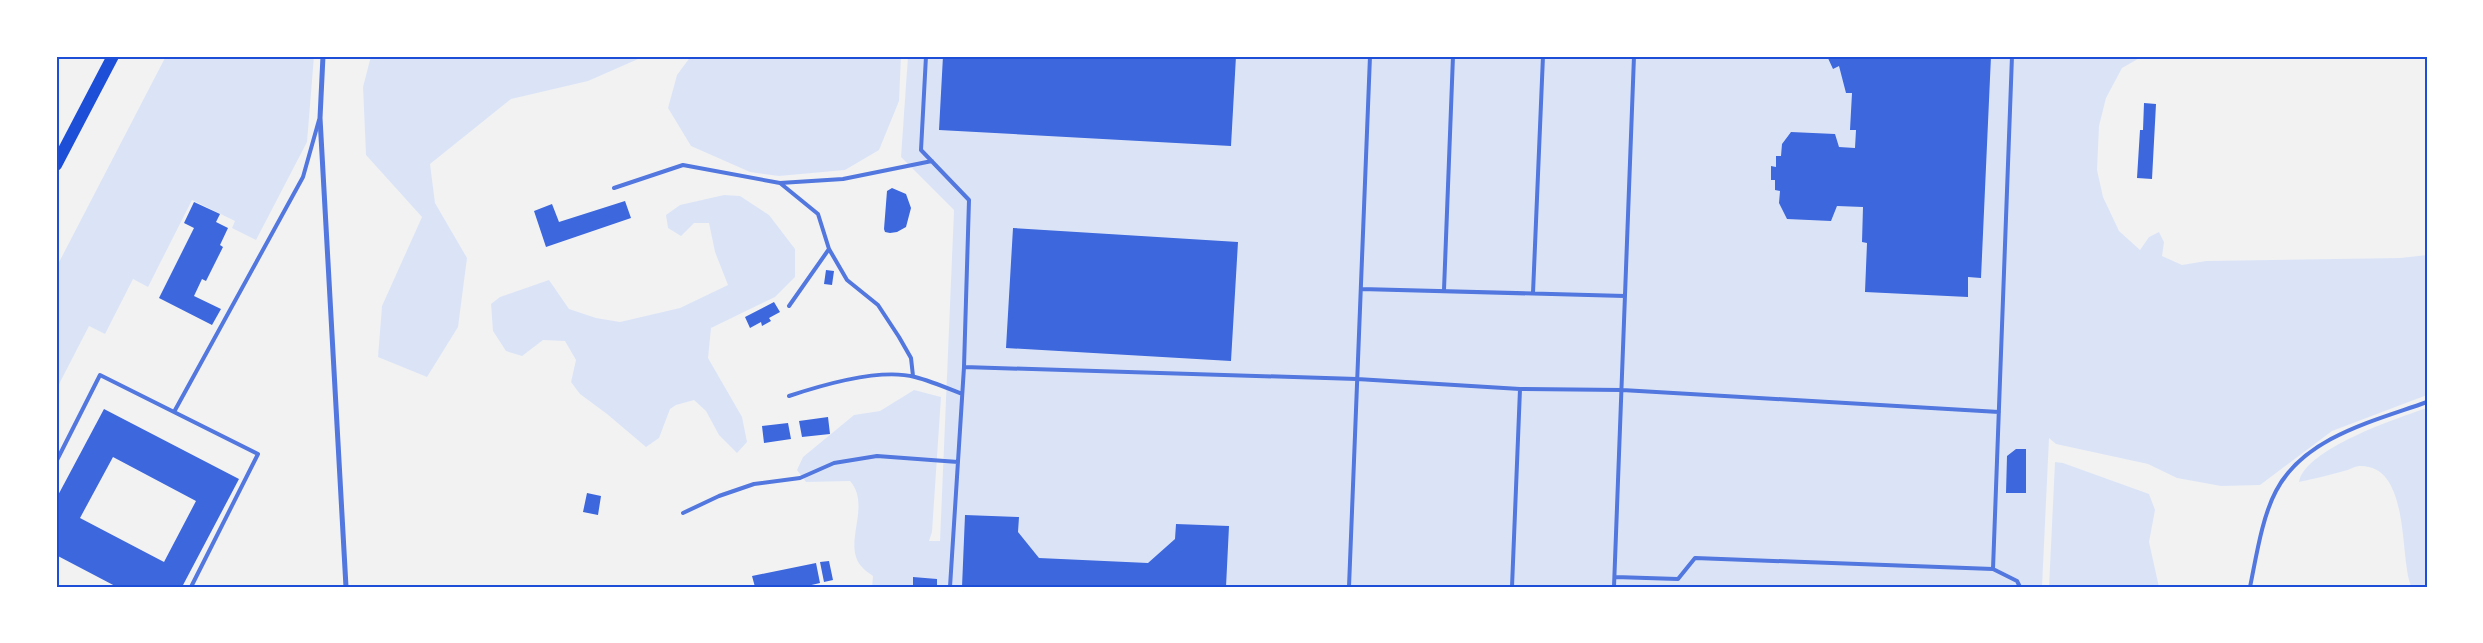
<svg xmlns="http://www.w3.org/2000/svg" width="2483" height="643" font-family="'Noto Sans',sans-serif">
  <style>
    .green { fill: #dbe4f7 }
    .building { fill: #3d67dc; fill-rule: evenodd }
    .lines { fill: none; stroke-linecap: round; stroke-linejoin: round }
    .service { stroke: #5277de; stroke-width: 4 }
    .minor { stroke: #5277de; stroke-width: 5 }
    .primary { stroke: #1d4ed8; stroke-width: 12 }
    .neatline { fill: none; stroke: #1d4ed8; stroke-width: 2 }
  </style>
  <rect width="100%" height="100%" fill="#f2f2f2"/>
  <path class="green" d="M 166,56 L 314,56 L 307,142 L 256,240 L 232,228 L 235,221 L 192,200 L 148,287 L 133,279 L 105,334 L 89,326 L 56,390 L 56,268 Z
    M 371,56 L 645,56 L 588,81 L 511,99 L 430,164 L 435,203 L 467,258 L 458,327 L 427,377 L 378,357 L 382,306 L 422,217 L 366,155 L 363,87 Z
    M 691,56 L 901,56 L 899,101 L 879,150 L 845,170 L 779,176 L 750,172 L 691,146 L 668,108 L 677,75 Z
    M 908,56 L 2143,56 L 2122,68 L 2106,98 L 2099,126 L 2097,170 L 2103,197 L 2119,231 L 2140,250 L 2149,237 L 2159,232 L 2164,242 L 2162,256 L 2182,265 L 2206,261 L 2400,258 L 2427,255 L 2427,395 L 2332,431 L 2260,485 L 2221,486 L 2177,478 L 2148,464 L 2056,444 L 2049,438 L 2042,587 L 872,587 L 873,576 C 869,573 864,570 861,566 C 842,543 872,506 850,481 L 806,482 L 797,470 L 803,457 L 854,415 L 880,411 L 914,390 L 941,397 L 932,532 L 929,541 L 940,541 L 954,210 L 901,157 Z
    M 724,195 L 740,196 L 769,215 L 795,249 L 795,277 L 775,297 L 711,328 L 708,358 L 742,417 L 747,442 L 737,453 L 719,435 L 706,411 L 694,400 L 676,405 L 670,409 L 659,438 L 646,447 L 607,414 L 580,394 L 571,382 L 576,360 L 565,341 L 543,340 L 522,356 L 506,351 L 493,331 L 491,304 L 500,297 L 549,280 L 569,309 L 596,318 L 620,322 L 680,308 L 728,285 L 715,252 L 709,223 L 694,223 L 681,236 L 668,228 L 666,215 L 680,205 Z
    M 2427,408 L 2427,586 L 2411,586 C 2399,557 2411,464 2359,466 C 2353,467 2349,470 2344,471 C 2329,475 2314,479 2299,482 C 2305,449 2397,418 2427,408 Z
    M 2055,462 L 2063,463 L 2149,494 L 2155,510 L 2149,542 L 2159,587 L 2049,587 Z"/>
  <path class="building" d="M 943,56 L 1236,56 L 1231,146 L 939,130 Z
    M 1827,56 L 1991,56 L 1981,278 L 1968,277 L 1968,297 L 1865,292 L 1867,243 L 1862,242 L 1863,207 L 1837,206 L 1831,221 L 1787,219 L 1779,203 L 1780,191 L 1775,190 L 1775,180 L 1771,180 L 1771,166 L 1776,167 L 1776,156 L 1781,156 L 1782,144 L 1791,132 L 1835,134 L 1839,147 L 1855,148 L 1856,130 L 1850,130 L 1852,93 L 1846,93 L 1839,66 L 1833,69 Z
    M 2144,103 L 2156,104 L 2152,179 L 2137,178 L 2140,130 L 2143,130 Z
    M 892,188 L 906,194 L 911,208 L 906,227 L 897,232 L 890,233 L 885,232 L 884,229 L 887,191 Z
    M 625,201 L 631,218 L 546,247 L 534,211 L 552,204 L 559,222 Z
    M 194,202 L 220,214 L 216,222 L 228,228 L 220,245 L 223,247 L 206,281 L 202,279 L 194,296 L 221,309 L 212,325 L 159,298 L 194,228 L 184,223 Z
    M 1013,228 L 1238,242 L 1231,361 L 1006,348 Z
    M 826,270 L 834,271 L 832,285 L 824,284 Z
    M 774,302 L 780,312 L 769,318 L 771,321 L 762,326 L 761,322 L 750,328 L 745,317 Z
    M 104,409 L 239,479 L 182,587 L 117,587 L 56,555 L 56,499 ZM 113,457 L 196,501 L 164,562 L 80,518 Z
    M 828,417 L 830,434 L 802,437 L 799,421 Z
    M 788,423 L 791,439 L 764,443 L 762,426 Z
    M 2016,449 L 2026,449 L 2026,493 L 2006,493 L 2007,456 Z
    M 587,493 L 601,496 L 598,515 L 583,512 Z
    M 965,515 L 1019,517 L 1018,532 L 1039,558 L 1148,563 L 1175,539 L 1176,524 L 1229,526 L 1226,587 L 962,587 Z
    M 829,561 L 833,580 L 824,582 L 820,562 Z
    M 816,563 L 820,583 L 803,587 L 755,587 L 752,576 Z
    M 913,577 L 937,579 L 937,587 L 913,587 Z"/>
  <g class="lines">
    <path class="service" d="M 926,56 L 921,150 L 969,200 L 964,367 L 950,587
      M 780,183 L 818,214 L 829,249 L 847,280 L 878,305 L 899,337 L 911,358 L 913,376
      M 614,188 L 683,165 L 780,183 L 843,179 L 932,161
      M 1361,289 L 1625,296
      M 1444,290 L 1453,56
      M 1533,293 L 1543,56
      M 789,306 L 829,249
      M 964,367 L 1357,379 L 1520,389 L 1622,390 L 1999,412
      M 789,396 C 822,385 881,368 915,377 C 931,381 947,388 962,394
      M 174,412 L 303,177 L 319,120
      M 56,462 L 100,375 L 258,454 L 191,587
      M 683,513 L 719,496 L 754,484 L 800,478 L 834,463 L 877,456 L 958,462
      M 1993,569 L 2012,56
      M 1615,577 L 1678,579 L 1695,558 L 1993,569 L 2017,581 L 2020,587
      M 1349,587 L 1370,56
      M 1512,587 L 1520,389
      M 1614,587 L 1634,56
      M 2250,587 C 2256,558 2262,517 2276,491 C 2304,437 2374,421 2427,402"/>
    <path class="minor" d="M 323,56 L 320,118 L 346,587"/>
    <path class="primary" d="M 56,165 L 113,56"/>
  </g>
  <rect width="2483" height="643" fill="none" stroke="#ffffff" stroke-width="115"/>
  <rect x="58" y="58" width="2368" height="528" class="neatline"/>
</svg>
